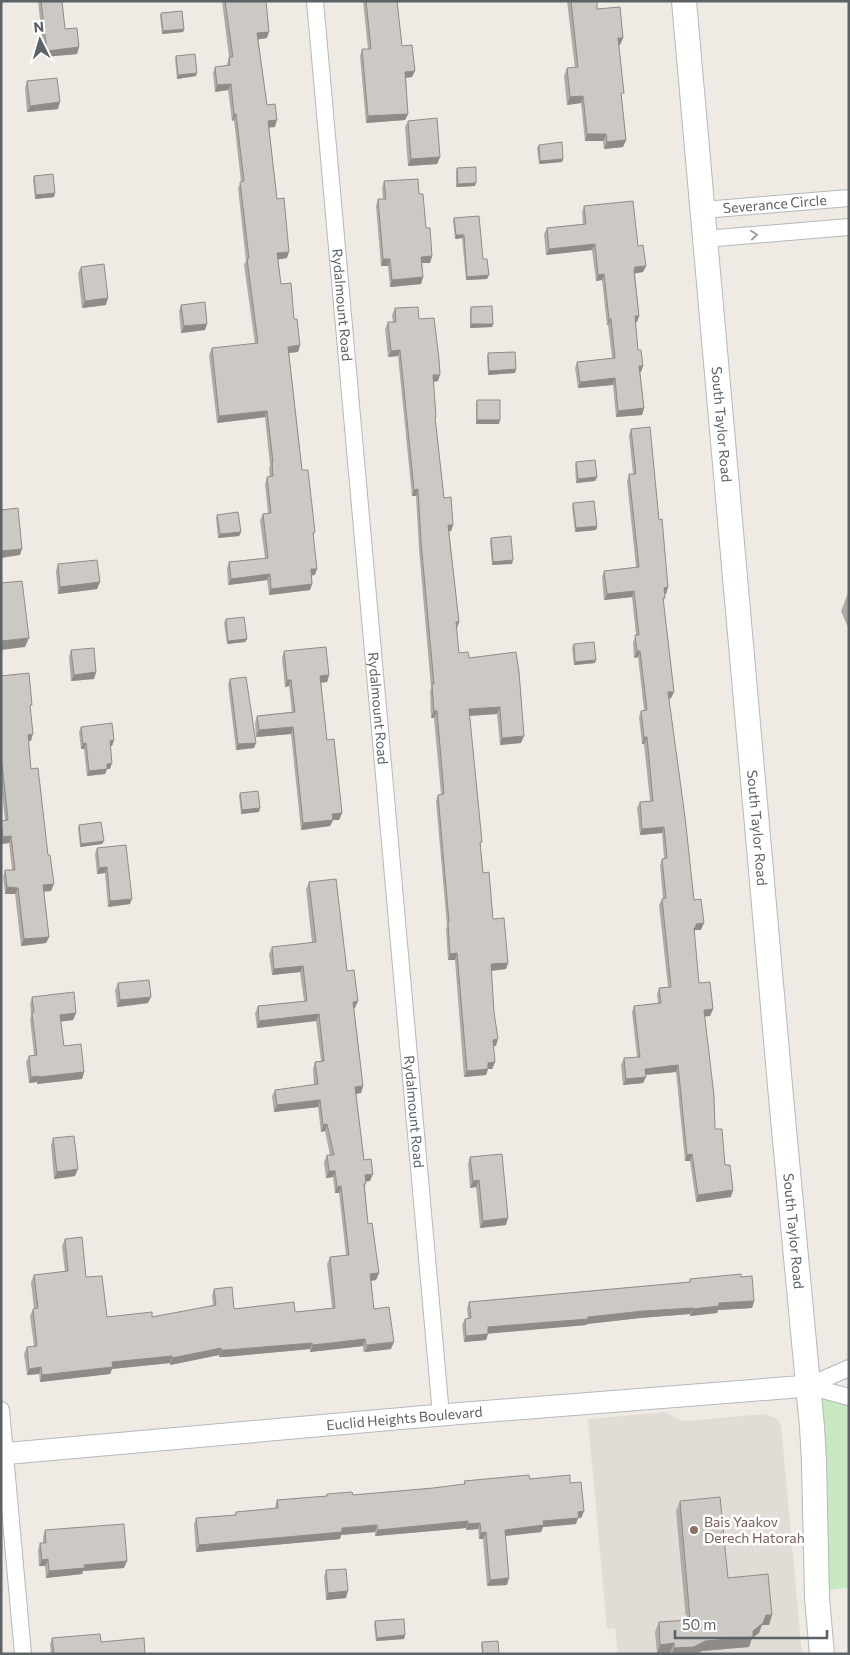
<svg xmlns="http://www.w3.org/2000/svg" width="850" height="1655" font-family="Commissioner,sans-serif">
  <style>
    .education { fill: #e1dcd5 }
    .green { fill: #c7e8c0 }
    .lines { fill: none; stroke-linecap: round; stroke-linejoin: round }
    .minor-casing { stroke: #b5b8bc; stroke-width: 18 }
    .tertiary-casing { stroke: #b5b8bc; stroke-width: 23 }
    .secondary-casing { stroke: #b3b9bc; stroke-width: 26 }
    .minor { stroke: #fff; stroke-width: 16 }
    .tertiary { stroke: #fff; stroke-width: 21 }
    .secondary { stroke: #fff; stroke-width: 24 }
    .wall { fill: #afaca8 }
    .shaded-wall { fill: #8f8c88 }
    .building { fill: #ccc8c3; stroke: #8f8c88 }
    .oneway { stroke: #9da1a3 }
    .education-dot { fill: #8d6e63; stroke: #fff; stroke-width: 2 }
    .labels { text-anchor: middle; stroke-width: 5; stroke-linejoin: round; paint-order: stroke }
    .street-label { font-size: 14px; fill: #5c6265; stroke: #fff }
    .education-label { font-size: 14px; fill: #785e54; stroke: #fff; text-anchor: start }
  </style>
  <rect width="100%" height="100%" fill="#efebe4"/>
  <path class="education" d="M 665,1412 L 680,1420 L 687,1421 L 765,1414 L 776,1418 L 781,1425 L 802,1654 L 618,1654 L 615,1628 L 607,1629 L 588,1419 Z"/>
  <path class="green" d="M 808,1386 L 849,1397 L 849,1588 L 834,1589 L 817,1598 Z"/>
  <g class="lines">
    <defs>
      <g id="minor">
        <path id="s1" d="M 315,1 L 441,1415"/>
        <path id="s2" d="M 703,210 L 849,198"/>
        <path d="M 705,239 L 849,227"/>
        <path d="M 808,1386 L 849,1368"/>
        <path d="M 808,1386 L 849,1397"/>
        <path d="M 1,1410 L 23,1654"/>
      </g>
      <g id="tertiary">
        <path id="s3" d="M 1,1454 L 441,1415 L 808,1386"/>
      </g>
      <g id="secondary">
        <path id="s4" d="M 684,1 L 782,1108 L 812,1427 L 814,1461 L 817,1598 L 822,1654"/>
      </g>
    </defs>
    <use href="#minor" class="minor-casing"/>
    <use href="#tertiary" class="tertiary-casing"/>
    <use href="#secondary" class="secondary-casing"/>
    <use href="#minor" class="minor"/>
    <use href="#tertiary" class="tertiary"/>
    <use href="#secondary" class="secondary"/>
  </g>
  <path class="wall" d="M 38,1 L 62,1 L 65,29 L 79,47 L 77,54 L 44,57 Z
    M 222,1 L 266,1 L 267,38 L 258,39 L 267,105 L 275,127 L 269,127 L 277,199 L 287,258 L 278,259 L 281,284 L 294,319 L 300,345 L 298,352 L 289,353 L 302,470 L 315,532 L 313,536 L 315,575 L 312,575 L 312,584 L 310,590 L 269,595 L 267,580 L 228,585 L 227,568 L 229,562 L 265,558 L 260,520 L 263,514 L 268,513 L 265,484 L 267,477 L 270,477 L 269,469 L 270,465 L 265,417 L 217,423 L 209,355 L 212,348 L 255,344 L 244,265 L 246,261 L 238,188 L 241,182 L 234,120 L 232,121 L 228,90 L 215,92 L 213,73 L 215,67 L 227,66 L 227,64 L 229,57 Z
    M 363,1 L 397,1 L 402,46 L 412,77 L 406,78 L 408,114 L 405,120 L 366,123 L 360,56 L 362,49 L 368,49 Z
    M 567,1 L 597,1 L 597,9 L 620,45 L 619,45 L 622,100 L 626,140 L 623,147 L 604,149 L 603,141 L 585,141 L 581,103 L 567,105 L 564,76 L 567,68 L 575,68 Z
    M 161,13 L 184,29 L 183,32 L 162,34 L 160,16 Z
    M 176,56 L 196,76 L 177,79 L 175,59 Z
    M 27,81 L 58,109 L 27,112 L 25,88 Z
    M 408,121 L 440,157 L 437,164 L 408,166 L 405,127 Z
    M 539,145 L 563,159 L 562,162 L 539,164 L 537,148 Z
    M 457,168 L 475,186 L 456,187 L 456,171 Z
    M 34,176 L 55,193 L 54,197 L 35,199 L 33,180 Z
    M 384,181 L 419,194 L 432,256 L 430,263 L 422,263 L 423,277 L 421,284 L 390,287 L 388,266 L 381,266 L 376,206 L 378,199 L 383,199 L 382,188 Z
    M 584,206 L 638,246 L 646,266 L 643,272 L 635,273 L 639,316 L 637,322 L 635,322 L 644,408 L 642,415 L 616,417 L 613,385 L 578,388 L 575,368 L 577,362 L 612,358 L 608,325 L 607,325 L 602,280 L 596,281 L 592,250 L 546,255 L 544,234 L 547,228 L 583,224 L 582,212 Z
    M 454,218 L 483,259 L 487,279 L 466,280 L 462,238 L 455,239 L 453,221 Z
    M 81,267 L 106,305 L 82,308 L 78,273 Z
    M 181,305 L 207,324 L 205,330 L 181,333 L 179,311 Z
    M 471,307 L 493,324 L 492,327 L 470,328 L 470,311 Z
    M 395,308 L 419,319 L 438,381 L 433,382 L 435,420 L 444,498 L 453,525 L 451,531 L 449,531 L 459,622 L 456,628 L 459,653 L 469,658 L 521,743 L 500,745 L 497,714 L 469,716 L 483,873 L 493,919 L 508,963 L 506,969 L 491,971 L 496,1046 L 493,1046 L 495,1062 L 492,1069 L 488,1069 L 486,1075 L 464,1077 L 455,960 L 448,960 L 446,929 L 447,926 L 436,801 L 438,795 L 441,794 L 434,718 L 431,718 L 430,691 L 431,688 L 419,549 L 416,496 L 412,496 L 398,356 L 388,357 L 385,329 L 388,322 L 393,322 L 392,315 Z
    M 488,353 L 516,369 L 515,373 L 488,375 L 487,357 Z
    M 477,400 L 499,424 L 476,424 L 476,403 Z
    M 631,429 L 659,520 L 668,587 L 666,594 L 664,594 L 665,598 L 663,601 L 674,692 L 671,698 L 669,699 L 694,900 L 701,930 L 695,930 L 694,933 L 699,983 L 713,1009 L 710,1016 L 704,1016 L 715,1129 L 725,1165 L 731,1197 L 696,1202 L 690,1161 L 685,1161 L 676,1072 L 646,1075 L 646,1077 L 643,1083 L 623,1085 L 621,1065 L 624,1058 L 637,1057 L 632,1012 L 634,1006 L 658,1003 L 657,994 L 659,988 L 668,987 L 659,905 L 662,899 L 663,899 L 660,865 L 662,859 L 664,858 L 662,833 L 640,835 L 637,808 L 640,802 L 650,801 L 644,744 L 642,744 L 639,717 L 641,711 L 644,710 L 638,657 L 634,658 L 633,642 L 636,635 L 632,597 L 604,600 L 602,577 L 604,571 L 636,567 L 627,481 L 629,474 L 633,474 L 629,435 Z
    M 576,462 L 597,477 L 595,481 L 576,483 L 575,465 Z
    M 573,503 L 597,526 L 596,530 L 575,532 L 572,506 Z
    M 217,515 L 241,532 L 239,536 L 218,538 L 216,518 Z
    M 491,538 L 512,564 L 492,565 L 490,541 Z
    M 58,564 L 100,582 L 97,589 L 58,594 L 56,571 Z
    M 848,593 L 849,593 L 849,630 L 841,611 Z
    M 226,619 L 247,639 L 245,642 L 227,644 L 224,623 Z
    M 574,644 L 595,663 L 574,665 L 572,647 Z
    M 71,650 L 96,672 L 94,679 L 71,681 L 69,657 Z
    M 284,651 L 329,675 L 327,682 L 321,683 L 327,740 L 342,813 L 339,820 L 333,820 L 330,826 L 301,830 L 291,734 L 256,737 L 255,723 L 257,716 L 292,712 L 289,686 L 285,687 L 282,658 Z
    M 1,676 L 30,710 L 31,741 L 28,741 L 31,769 L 51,891 L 44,891 L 49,937 L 46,943 L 21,946 L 15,894 L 5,894 L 3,877 L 5,870 L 12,870 L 9,843 L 1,844 L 1,821 L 5,821 L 1,784 Z
    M 230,679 L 254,748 L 236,750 L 228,684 Z
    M 81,727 L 114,740 L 112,746 L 110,746 L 110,769 L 107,769 L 105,774 L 87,776 L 84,749 L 81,749 L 79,732 Z
    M 240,793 L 260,808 L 259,812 L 241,814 L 239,796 Z
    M 79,825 L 102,844 L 80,847 L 78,828 Z
    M 97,848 L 130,904 L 108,907 L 105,873 L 97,874 L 95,854 Z
    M 309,882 L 347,971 L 355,1008 L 354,1008 L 363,1086 L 361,1093 L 356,1094 L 364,1160 L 370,1181 L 366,1181 L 365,1188 L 368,1224 L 379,1273 L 376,1280 L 371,1281 L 374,1309 L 391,1349 L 365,1352 L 363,1351 L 363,1346 L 310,1352 L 310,1349 L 225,1357 L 219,1357 L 219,1355 L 170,1365 L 170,1363 L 112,1369 L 110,1374 L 40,1382 L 39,1374 L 27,1375 L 24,1354 L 27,1347 L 34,1346 L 30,1316 L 33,1309 L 34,1309 L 31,1282 L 34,1275 L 65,1272 L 62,1246 L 65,1239 L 86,1277 L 107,1317 L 152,1317 L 213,1306 L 212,1296 L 214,1289 L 234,1309 L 295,1312 L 332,1308 L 327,1264 L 330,1257 L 346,1255 L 339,1193 L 335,1193 L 333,1177 L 326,1178 L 324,1162 L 327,1155 L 330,1155 L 325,1131 L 321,1132 L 318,1107 L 274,1112 L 272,1096 L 275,1090 L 314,1085 L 313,1069 L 315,1062 L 321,1061 L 316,1021 L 257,1028 L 255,1013 L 258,1006 L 304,1001 L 300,972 L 272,975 L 269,954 L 272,947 L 312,943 L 306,889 Z
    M 118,983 L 148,1003 L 117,1007 L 115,990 Z
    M 32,997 L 76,1013 L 73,1020 L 61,1021 L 64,1046 L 84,1072 L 82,1079 L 37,1084 L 37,1082 L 29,1083 L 26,1062 L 29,1056 L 34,1055 L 30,1019 L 31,1015 L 30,1004 Z
    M 53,1138 L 75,1176 L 54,1179 L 51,1145 Z
    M 470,1157 L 506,1225 L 480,1228 L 476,1187 L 470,1188 L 468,1164 Z
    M 741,1277 L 754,1301 L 752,1308 L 718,1310 L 717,1313 L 690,1316 L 690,1314 L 640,1318 L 587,1324 L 586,1325 L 488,1333 L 486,1340 L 464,1342 L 462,1325 L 465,1319 L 468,1318 L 467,1309 L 469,1302 L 689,1282 L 690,1279 Z
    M 530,1479 L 570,1483 L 584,1511 L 581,1518 L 578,1518 L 576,1524 L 543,1527 L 541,1532 L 505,1536 L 507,1585 L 487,1586 L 483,1539 L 479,1539 L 478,1529 L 466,1530 L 466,1528 L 375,1536 L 375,1532 L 341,1535 L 340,1539 L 196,1552 L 194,1525 L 196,1518 L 235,1515 L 236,1512 L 275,1508 L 277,1500 L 326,1496 L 327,1494 L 353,1495 L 433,1488 L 464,1484 L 464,1481 Z
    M 680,1501 L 728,1578 L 772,1615 L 769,1625 L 762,1625 L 759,1633 L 752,1638 L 749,1647 L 702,1651 L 696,1654 L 657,1654 L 655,1632 L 659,1622 L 686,1620 L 676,1511 Z
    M 45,1530 L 124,1568 L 83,1571 L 82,1574 L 46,1578 L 45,1566 L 39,1566 L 38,1550 L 40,1543 L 43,1543 L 43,1537 Z
    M 326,1570 L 346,1598 L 326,1600 L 324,1577 Z
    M 375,1621 L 405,1635 L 404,1639 L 376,1641 L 374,1625 Z
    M 52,1638 L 101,1642 L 145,1654 L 51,1654 L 50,1645 Z
    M 482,1642 L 499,1654 L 482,1654 L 481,1645 Z"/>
  <path class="shaded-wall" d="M 184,29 L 183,32 L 162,34 L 163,31 Z
    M 269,32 L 267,38 L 255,40 L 257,33 Z
    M 618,38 L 623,38 L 620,45 L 616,46 Z
    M 79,47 L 77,54 L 44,57 L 47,51 Z
    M 415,71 L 412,77 L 403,78 L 405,72 Z
    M 197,73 L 196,76 L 177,79 L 178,75 Z
    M 231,84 L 228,90 L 215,92 L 217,85 Z
    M 583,96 L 581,103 L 567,105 L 570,97 Z
    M 60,102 L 58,109 L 27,112 L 30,106 Z
    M 234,114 L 236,114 L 234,120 L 232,121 Z
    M 408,114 L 405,120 L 366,123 L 368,116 Z
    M 277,120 L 275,127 L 266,128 L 268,121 Z
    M 587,134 L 606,134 L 603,141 L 585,141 Z
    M 626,140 L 623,147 L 604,149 L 607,142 Z
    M 440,157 L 437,164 L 408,166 L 411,159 Z
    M 563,159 L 562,162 L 539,164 L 540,161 Z
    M 476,183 L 475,186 L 456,187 L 458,184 Z
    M 55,193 L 54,197 L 35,199 L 36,195 Z
    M 456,235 L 464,235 L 462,238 L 455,239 Z
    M 595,244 L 592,250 L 546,255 L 549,249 Z
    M 289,252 L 287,258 L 275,260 L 277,253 Z
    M 432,256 L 430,263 L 419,263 L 421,257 Z
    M 383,259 L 390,259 L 388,266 L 381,266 Z
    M 646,266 L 643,272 L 633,274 L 635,267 Z
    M 604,274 L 602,280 L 596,281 L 598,275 Z
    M 489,275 L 487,279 L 466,280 L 467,277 Z
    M 423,277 L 421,284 L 390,287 L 392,280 Z
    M 108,298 L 106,305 L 82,308 L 85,301 Z
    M 635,316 L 639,316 L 637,322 L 632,323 Z
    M 609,319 L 611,319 L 608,325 L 607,325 Z
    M 207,324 L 205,330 L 181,333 L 184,326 Z
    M 471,324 L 493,324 L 492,327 L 470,328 Z
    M 300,345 L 298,352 L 286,353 L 288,347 Z
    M 400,350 L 398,356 L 388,357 L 391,351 Z
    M 639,366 L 643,366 L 641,372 L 637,373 Z
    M 516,369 L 515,373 L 488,375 L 489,371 Z
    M 433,375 L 440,375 L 438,381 L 430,382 Z
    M 615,378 L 613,385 L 578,388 L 580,382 Z
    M 644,408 L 642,415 L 616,417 L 618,411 Z
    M 267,411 L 265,417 L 217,423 L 219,416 Z
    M 477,420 L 500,420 L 499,424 L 476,424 Z
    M 597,477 L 595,481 L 576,483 L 578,479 Z
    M 418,489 L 416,496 L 412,496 L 414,490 Z
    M 448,525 L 453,525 L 451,531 L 446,532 Z
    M 597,526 L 596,530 L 575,532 L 576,528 Z
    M 241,532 L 239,536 L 218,538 L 220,534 Z
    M 22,549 L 20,555 L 1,558 L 1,551 Z
    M 513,560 L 512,564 L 492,565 L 493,562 Z
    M 311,569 L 317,569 L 315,575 L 309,576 Z
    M 270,574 L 267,580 L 228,585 L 231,579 Z
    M 100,582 L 97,589 L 58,594 L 60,587 Z
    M 312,584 L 310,590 L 269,595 L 271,589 Z
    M 668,587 L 666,594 L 662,594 L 664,588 Z
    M 634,591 L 632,597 L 604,600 L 607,594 Z
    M 456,622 L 459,622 L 457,628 L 453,629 Z
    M 29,638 L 25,647 L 1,650 L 1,641 Z
    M 247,639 L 245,642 L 227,644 L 228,641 Z
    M 637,651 L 640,651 L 638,657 L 634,658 Z
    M 596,660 L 595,663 L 574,665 L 575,662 Z
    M 96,672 L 94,679 L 71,681 L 74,675 Z
    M 329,675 L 327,682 L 317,683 L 320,676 Z
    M 287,680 L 291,680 L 289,686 L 285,687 Z
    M 668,692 L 674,692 L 671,698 L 666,699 Z
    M 500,707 L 497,714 L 466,716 L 469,709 Z
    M 434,711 L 437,711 L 434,718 L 431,718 Z
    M 293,727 L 291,734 L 256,737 L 259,730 Z
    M 33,734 L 31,741 L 25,741 L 28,735 Z
    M 524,736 L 521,743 L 500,745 L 502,738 Z
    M 644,737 L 647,737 L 644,744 L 642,744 Z
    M 114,740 L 112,746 L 108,746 L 110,741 Z
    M 86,743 L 84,749 L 81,749 L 83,744 Z
    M 256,743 L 254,748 L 236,750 L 238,744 Z
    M 112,763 L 110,769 L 107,769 L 105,774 L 87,776 L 89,771 L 107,764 Z
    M 260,808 L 259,812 L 241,814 L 242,810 Z
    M 342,813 L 339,820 L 333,820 L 330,826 L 301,830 L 303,823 L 332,814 Z
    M 664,827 L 662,833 L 640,835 L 642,829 Z
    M 11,836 L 9,843 L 1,844 L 3,837 Z
    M 104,841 L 102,844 L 80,847 L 81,844 Z
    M 107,867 L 105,873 L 97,874 L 99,868 Z
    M 54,884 L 51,891 L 41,892 L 43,885 Z
    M 7,887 L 18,888 L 15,894 L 5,894 Z
    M 132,899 L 130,904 L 108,907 L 110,901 Z
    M 704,923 L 701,930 L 695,930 L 694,934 L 691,934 L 696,924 Z
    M 49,937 L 46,943 L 21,946 L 24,939 Z
    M 457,953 L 455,960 L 448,960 L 450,954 Z
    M 508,963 L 506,969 L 489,971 L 491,964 Z
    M 303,966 L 300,972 L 272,975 L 274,969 Z
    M 151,997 L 148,1003 L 117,1007 L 120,1000 Z
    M 358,1001 L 355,1008 L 351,1009 L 353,1002 Z
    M 713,1009 L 710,1016 L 701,1017 L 704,1010 Z
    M 76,1013 L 73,1020 L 58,1022 L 60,1015 Z
    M 319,1014 L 316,1021 L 257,1028 L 259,1021 Z
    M 498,1039 L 496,1046 L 491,1046 L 493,1040 Z
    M 495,1062 L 492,1069 L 488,1069 L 486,1075 L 464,1077 L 467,1071 L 488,1063 Z
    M 678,1065 L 676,1072 L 642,1075 L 645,1069 Z
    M 84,1072 L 82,1079 L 37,1084 L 39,1077 Z
    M 39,1076 L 37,1082 L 29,1083 L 31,1077 Z
    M 646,1077 L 643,1083 L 623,1085 L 626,1079 Z
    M 363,1086 L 361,1093 L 353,1094 L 355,1087 Z
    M 320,1100 L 318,1107 L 274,1112 L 277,1105 Z
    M 327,1124 L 325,1131 L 321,1132 L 323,1125 Z
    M 692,1154 L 690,1161 L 685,1161 L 687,1155 Z
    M 78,1169 L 75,1176 L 54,1179 L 57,1172 Z
    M 329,1171 L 335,1171 L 333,1177 L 326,1178 Z
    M 373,1174 L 370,1181 L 363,1182 L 365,1175 Z
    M 479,1180 L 476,1187 L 470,1188 L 473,1181 Z
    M 341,1186 L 339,1193 L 335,1193 L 337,1187 Z
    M 733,1190 L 731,1197 L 696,1202 L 698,1195 Z
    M 508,1218 L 506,1225 L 480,1228 L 483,1221 Z
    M 379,1273 L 376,1280 L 368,1281 L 370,1274 Z
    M 754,1301 L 752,1308 L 718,1310 L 717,1313 L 690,1316 L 693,1309 L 719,1303 Z
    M 693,1308 L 690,1314 L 640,1318 L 587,1324 L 586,1325 L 485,1334 L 488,1327 L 643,1311 Z
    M 488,1334 L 486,1340 L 464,1342 L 466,1336 Z
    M 365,1339 L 363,1346 L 310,1352 L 313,1345 Z
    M 394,1342 L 391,1349 L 365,1352 L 368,1345 Z
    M 312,1343 L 310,1349 L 225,1357 L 219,1357 L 221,1350 Z
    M 221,1348 L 219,1355 L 170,1365 L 172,1358 Z
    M 172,1356 L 170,1363 L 112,1369 L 110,1374 L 40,1382 L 42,1375 L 112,1362 Z
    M 41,1367 L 39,1374 L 27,1375 L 29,1369 Z
    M 584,1511 L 581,1518 L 578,1518 L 576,1524 L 543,1527 L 541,1532 L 503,1536 L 505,1530 L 543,1521 L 578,1512 Z
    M 468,1521 L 466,1528 L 375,1536 L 378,1530 Z
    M 480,1523 L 478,1529 L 466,1530 L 468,1524 Z
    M 377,1525 L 375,1532 L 341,1535 L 340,1539 L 196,1552 L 199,1545 L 342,1528 Z
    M 486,1532 L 483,1539 L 479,1539 L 481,1533 Z
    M 48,1559 L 45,1566 L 39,1566 L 42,1560 Z
    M 127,1561 L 124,1568 L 83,1571 L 82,1574 L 46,1578 L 49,1571 L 84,1565 Z
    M 509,1578 L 507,1585 L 487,1586 L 490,1580 Z
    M 348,1591 L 346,1598 L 326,1600 L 328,1593 Z
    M 766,1615 L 772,1615 L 769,1625 L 762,1625 L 759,1633 L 752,1638 L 749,1647 L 702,1651 L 696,1654 L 672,1654 L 674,1648 L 705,1641 Z
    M 405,1635 L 404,1639 L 376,1641 L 377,1638 Z
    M 674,1643 L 670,1653 L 657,1654 L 660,1645 Z"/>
  <path class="building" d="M 41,1 L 62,1 L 65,29 L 77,28 L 79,47 L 47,51 Z
    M 225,1 L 266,1 L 269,32 L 257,33 L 267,105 L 275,104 L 277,120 L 268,121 L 277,199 L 284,198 L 289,252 L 277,253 L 281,284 L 291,283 L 294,319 L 297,319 L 300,345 L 288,347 L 302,470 L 308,470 L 315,532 L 313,533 L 317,569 L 311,569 L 312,584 L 271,589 L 270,574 L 231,579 L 229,562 L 268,558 L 263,514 L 271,513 L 267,477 L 273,476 L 272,462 L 273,462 L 267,411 L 219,416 L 212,348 L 258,343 L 247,259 L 249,258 L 240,182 L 244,181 L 236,114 L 234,114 L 231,84 L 217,85 L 215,67 L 230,65 L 229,57 L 233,57 Z
    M 366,1 L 397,1 L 402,46 L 412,45 L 415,71 L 405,72 L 408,114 L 368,116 L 362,49 L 371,49 Z
    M 571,1 L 597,1 L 597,9 L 620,7 L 623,38 L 618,38 L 624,93 L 621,93 L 626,140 L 607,142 L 606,134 L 587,134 L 583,96 L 570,97 L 567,68 L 578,67 Z
    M 182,11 L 184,29 L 163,31 L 161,13 Z
    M 195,54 L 197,73 L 178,75 L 176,56 Z
    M 57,78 L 60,102 L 30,106 L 27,81 Z
    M 437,118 L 440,157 L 411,159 L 408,121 Z
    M 562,142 L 563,159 L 540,161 L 539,145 Z
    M 476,167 L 476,183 L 458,184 L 457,168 Z
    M 53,174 L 55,193 L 36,195 L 34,176 Z
    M 418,179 L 419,194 L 423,194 L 426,228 L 430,228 L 432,256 L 421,257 L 423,277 L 392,280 L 390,259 L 383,259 L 378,199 L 386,199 L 384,181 Z
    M 633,201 L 638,246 L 643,245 L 646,266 L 635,267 L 634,271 L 639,316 L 635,316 L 638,350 L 641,350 L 643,366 L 639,366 L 644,408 L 618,411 L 615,378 L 580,382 L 577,362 L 615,358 L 611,319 L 609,319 L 604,274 L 598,275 L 595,244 L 549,249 L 547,228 L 586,224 L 584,206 Z
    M 479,216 L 483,259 L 487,259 L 489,275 L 467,277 L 464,235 L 456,235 L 454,218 Z
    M 104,264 L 108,298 L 85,301 L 81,267 Z
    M 205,302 L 207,324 L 184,326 L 181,305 Z
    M 492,306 L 493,324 L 471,324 L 471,307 Z
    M 418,307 L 419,319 L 434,318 L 439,359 L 440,375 L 433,375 L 436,417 L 435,417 L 444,498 L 451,497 L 453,525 L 448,525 L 459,622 L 456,622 L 459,653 L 468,652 L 469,658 L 516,652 L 519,672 L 524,736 L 502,738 L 500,707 L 469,709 L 482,842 L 480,842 L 483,873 L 489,872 L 493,919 L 504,918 L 508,963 L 491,964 L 494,1012 L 498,1039 L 493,1040 L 495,1062 L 488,1063 L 488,1069 L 467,1071 L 457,953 L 450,954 L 448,923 L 449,922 L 438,795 L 444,794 L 437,711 L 434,711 L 432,684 L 434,684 L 421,542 L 418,489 L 414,490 L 400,350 L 391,351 L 388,322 L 396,322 L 395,308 Z
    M 515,352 L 516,369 L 489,371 L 488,353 Z
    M 477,400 L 500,400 L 500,420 L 477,420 Z
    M 650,427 L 659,520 L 662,519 L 668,587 L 664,588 L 665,598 L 663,598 L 674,692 L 668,692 L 685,817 L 694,900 L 701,899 L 704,923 L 696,924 L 696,927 L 694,928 L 699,983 L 710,982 L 713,1009 L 704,1010 L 714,1096 L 715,1129 L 722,1129 L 725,1165 L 730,1165 L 733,1190 L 698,1195 L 692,1154 L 687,1155 L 678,1065 L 645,1069 L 646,1077 L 626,1079 L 624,1058 L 640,1057 L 634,1006 L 661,1003 L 659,988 L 671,987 L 662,899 L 666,898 L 662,859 L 667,858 L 664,827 L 642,829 L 640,802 L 653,801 L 647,737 L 644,737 L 641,711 L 647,710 L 640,651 L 637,651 L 635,635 L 639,635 L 634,591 L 607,594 L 604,571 L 639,567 L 629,474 L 636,474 L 631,429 Z
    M 595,460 L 597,477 L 578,479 L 576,462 Z
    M 594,501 L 597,526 L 576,528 L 573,503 Z
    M 18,508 L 22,549 L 1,551 L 1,510 Z
    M 238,512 L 241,532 L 220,534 L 217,515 Z
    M 511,536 L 513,560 L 493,562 L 491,538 Z
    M 97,560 L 100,582 L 60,587 L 58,564 Z
    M 22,581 L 29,638 L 1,641 L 1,583 Z
    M 244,617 L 247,639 L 228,641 L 226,619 Z
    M 594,642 L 596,660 L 575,662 L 574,644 Z
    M 326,647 L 329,675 L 320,676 L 327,740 L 334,739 L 342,813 L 332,814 L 333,820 L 303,823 L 293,727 L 259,730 L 257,716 L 295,712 L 291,680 L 287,680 L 284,651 Z
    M 94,648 L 96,672 L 74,675 L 71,650 Z
    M 29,673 L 32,705 L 30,705 L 33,734 L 28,735 L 31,769 L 38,768 L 48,855 L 50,855 L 54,884 L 43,885 L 49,937 L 24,939 L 18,888 L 7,887 L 5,870 L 15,870 L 11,836 L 3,837 L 1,821 L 8,820 L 1,755 L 1,676 Z
    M 246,677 L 256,743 L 238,744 L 230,679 Z
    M 112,723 L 114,740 L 110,741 L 112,763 L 107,764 L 107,769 L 89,771 L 86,743 L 83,744 L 81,727 Z
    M 258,791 L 260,808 L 242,810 L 240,793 Z
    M 101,822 L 104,841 L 81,844 L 79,825 Z
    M 126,845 L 132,899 L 110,901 L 107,867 L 99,868 L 97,848 Z
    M 336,879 L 347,971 L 354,970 L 358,1001 L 353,1002 L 363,1086 L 355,1087 L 364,1160 L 371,1159 L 373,1174 L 365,1175 L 366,1183 L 364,1184 L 368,1224 L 372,1223 L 379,1273 L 370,1274 L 374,1309 L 389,1307 L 394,1342 L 368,1345 L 366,1345 L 365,1339 L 313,1345 L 312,1343 L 227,1350 L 221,1350 L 221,1348 L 172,1358 L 172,1356 L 112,1362 L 113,1367 L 42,1375 L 41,1367 L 29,1369 L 27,1347 L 37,1346 L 33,1309 L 38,1308 L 34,1275 L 68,1271 L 65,1239 L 82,1237 L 86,1277 L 102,1276 L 107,1317 L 152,1312 L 152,1317 L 216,1305 L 214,1289 L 232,1287 L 234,1309 L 294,1302 L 295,1312 L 335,1308 L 330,1257 L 349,1255 L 341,1186 L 337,1187 L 335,1171 L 329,1171 L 327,1155 L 334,1155 L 327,1124 L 323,1125 L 320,1100 L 277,1105 L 275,1090 L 318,1084 L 315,1062 L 324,1061 L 319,1014 L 259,1021 L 258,1006 L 307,1001 L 303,966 L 274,969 L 272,947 L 316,942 L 309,882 Z
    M 149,980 L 151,997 L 120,1000 L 118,983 Z
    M 74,992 L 76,1013 L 60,1015 L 64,1046 L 81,1044 L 84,1072 L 39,1077 L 39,1076 L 31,1077 L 29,1056 L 37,1055 L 32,1013 L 34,1012 L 32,997 Z
    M 74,1136 L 78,1169 L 57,1172 L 53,1138 Z
    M 502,1154 L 508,1218 L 483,1221 L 479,1180 L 473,1181 L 470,1157 Z
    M 741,1274 L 741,1277 L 752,1276 L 754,1301 L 719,1303 L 719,1306 L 693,1309 L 693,1308 L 643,1311 L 588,1317 L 588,1319 L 488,1327 L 488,1334 L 466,1336 L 465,1319 L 471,1318 L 469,1302 L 690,1282 L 690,1279 Z
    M 529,1475 L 530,1479 L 570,1475 L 570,1483 L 581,1482 L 584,1511 L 578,1512 L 579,1518 L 543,1521 L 544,1525 L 505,1530 L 509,1578 L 490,1580 L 486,1532 L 481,1533 L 480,1523 L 468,1524 L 468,1521 L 378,1530 L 377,1525 L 342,1528 L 342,1532 L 199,1545 L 196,1518 L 236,1515 L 236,1512 L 278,1508 L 277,1500 L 327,1496 L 327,1494 L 352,1492 L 353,1495 L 433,1488 L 465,1484 L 464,1481 Z
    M 720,1497 L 728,1578 L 768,1574 L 772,1615 L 766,1615 L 763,1623 L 753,1631 L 753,1637 L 705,1641 L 694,1647 L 674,1648 L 674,1643 L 660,1645 L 659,1622 L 690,1620 L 680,1501 Z
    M 124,1524 L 127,1561 L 84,1565 L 85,1568 L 49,1571 L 48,1559 L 42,1560 L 40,1543 L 46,1543 L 45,1530 Z
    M 346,1569 L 348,1591 L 328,1593 L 326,1570 Z
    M 404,1619 L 405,1635 L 377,1638 L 375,1621 Z
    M 100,1634 L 101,1642 L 144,1638 L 145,1654 L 54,1654 L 52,1638 Z
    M 498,1641 L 499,1654 L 483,1654 L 482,1642 Z"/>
  <defs><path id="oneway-chevron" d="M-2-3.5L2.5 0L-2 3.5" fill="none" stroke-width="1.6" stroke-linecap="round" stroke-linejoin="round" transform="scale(1.25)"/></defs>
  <use class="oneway" href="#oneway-chevron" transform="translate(754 235) rotate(-5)"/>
  <circle class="education-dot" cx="694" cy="1530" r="5"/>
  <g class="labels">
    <g class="street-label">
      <text dy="5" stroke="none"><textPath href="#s2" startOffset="72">Severance Circle</textPath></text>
      <text dy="5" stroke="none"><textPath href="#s1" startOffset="305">Rydalmount Road</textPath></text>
      <text dy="5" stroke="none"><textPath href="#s4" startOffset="425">South Taylor Road</textPath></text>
      <text dy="5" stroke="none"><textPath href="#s1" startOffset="710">Rydalmount Road</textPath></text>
      <text dy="5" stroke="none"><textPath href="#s4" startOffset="830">South Taylor Road</textPath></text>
      <text dy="5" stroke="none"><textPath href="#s1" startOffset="1115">Rydalmount Road</textPath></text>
      <text dy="5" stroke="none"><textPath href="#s4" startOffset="1235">South Taylor Road</textPath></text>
      <text dy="5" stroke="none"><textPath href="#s3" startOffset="405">Euclid Heights Boulevard</textPath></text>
    </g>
    <g class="education-label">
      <text x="704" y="1527">Bais Yaakov<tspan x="704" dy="16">Derech Hatorah</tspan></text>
    </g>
  </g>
  <rect width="850" height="1655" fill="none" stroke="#5c6265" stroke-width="5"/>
  <g transform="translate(40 40) rotate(355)" stroke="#ffffff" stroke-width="4" paint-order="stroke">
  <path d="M0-4L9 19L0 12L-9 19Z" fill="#5c6265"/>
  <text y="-8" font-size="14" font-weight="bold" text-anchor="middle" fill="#5c6265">N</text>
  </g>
  <path d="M675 1630v8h152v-8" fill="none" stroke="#5c6265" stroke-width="2.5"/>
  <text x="682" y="1630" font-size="15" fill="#5c6265" stroke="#ffffff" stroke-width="4" paint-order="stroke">50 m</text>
</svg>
